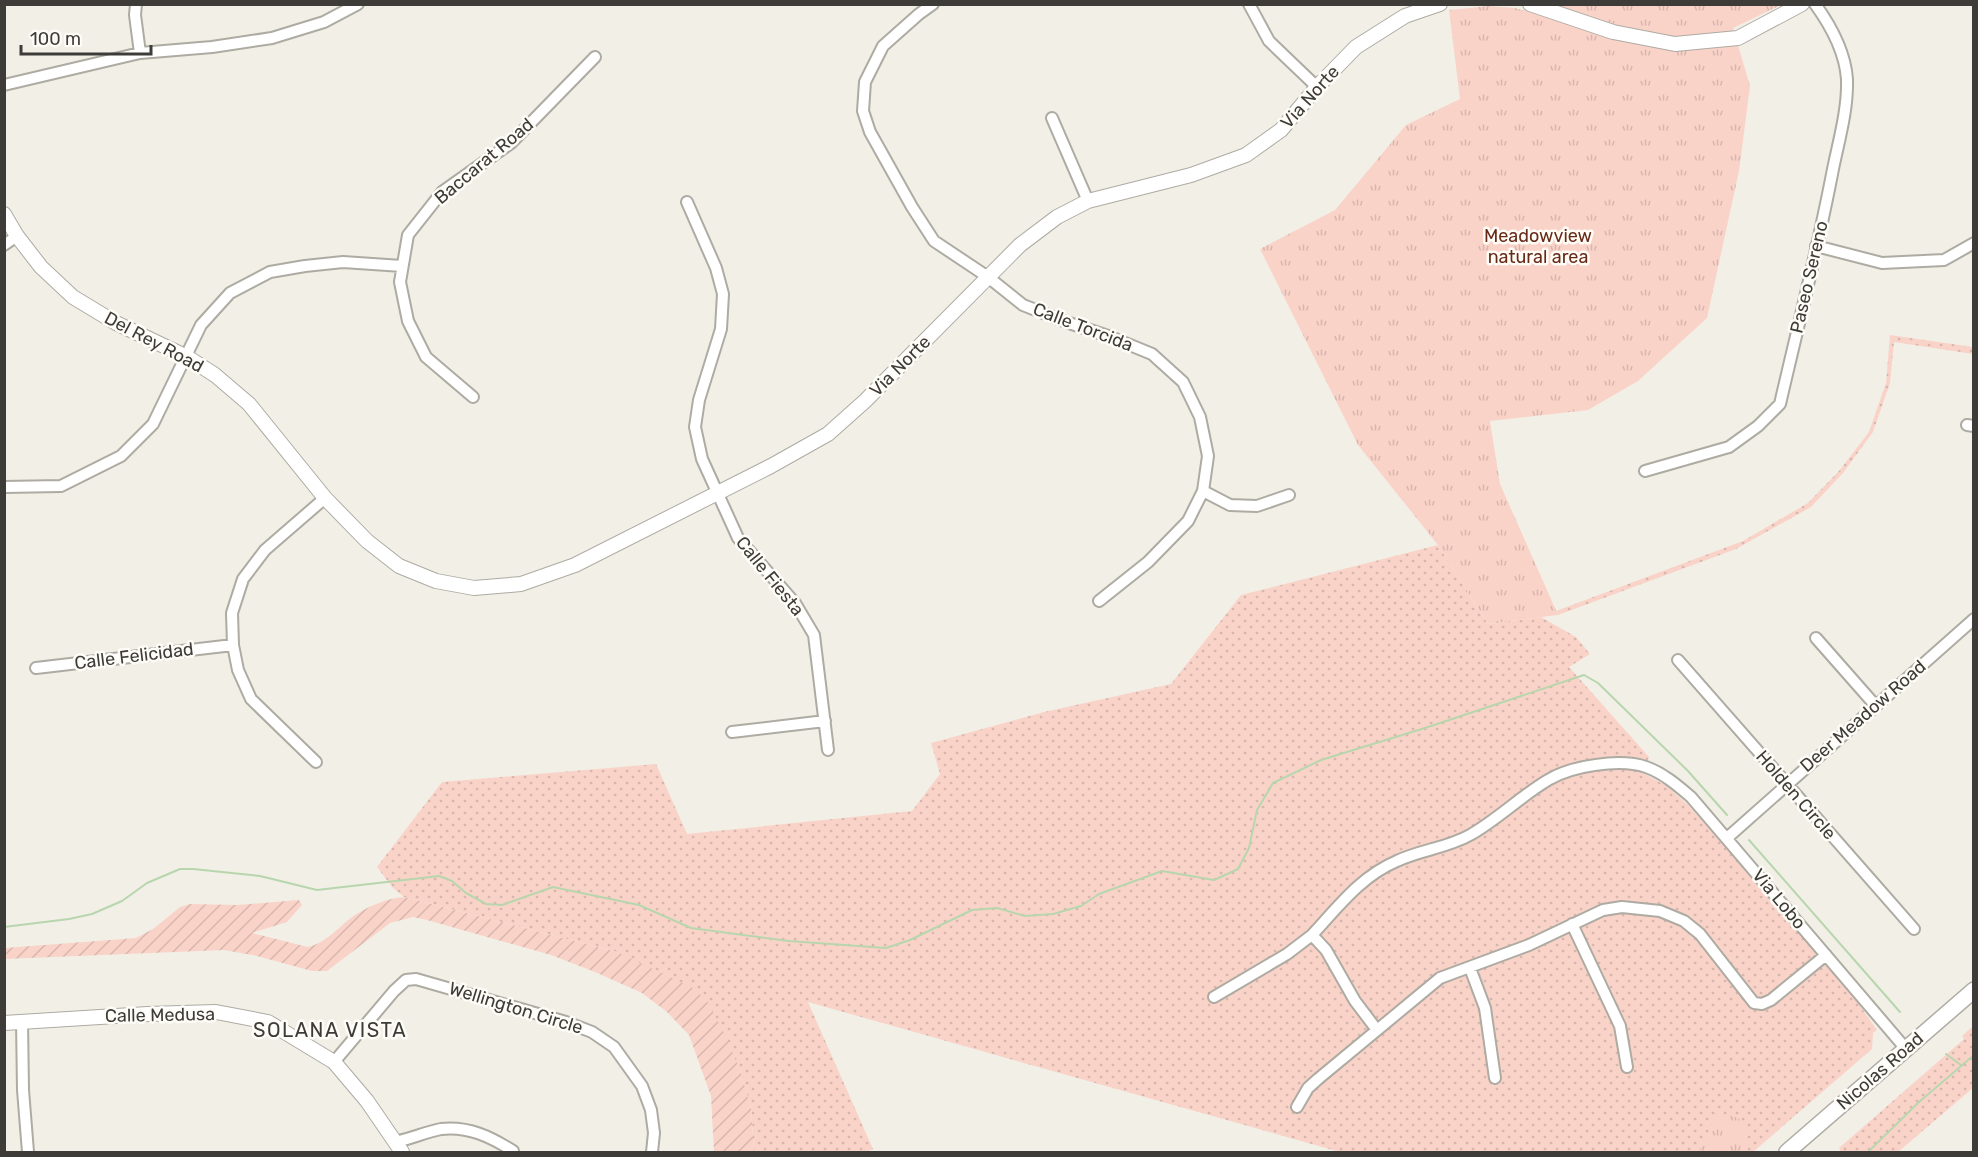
<svg xmlns="http://www.w3.org/2000/svg" width="1978" height="1157" font-family="Rubik,sans-serif">
  <style>
    .grass { fill: url(#grass-dots) }
    .park { fill: url(#park-tufts) }
    .garden { fill: url(#garden-furrows) }
    .lines { fill: none; stroke-linecap: round; stroke-linejoin: round }
    .stream { stroke: #b8d6ae; stroke-width: 2 }
    .minor-casing { stroke: #aeaba3; stroke-width: 14 }
    .tertiary-casing { stroke: #aeaba3; stroke-width: 16 }
    .secondary-casing { stroke: #aeaba3; stroke-width: 18 }
    .minor { stroke: #fff; stroke-width: 10 }
    .tertiary { stroke: #fff; stroke-width: 14 }
    .secondary { stroke: #fff; stroke-width: 15 }
    .labels { text-anchor: middle; stroke-width: 5; stroke-linejoin: round; paint-order: stroke }
    .street-label { font-size: 18px; fill: #3d3c38; stroke: #fefcf7 }
    .park-label { font-size: 18px; fill: #682a18; stroke: #fefcf7 }
    .neighbourhood-label { font-size: 20px; letter-spacing: 1.5px; fill: #3d3c38; stroke: #fefcf7 }
  </style>
  <defs>
    <pattern id="grass-dots" width="8" height="8" patternUnits="userSpaceOnUse" patternTransform="scale(1.5)"><rect width="8" height="8" fill="#fad3c8"/><path d="M2 2h.1M6 6h.1" fill="none" stroke="#d7b6ad" stroke-width="1.8" stroke-linecap="round"/></pattern>
    <pattern id="park-tufts" width="24" height="20" patternUnits="userSpaceOnUse" patternTransform="scale(1.5)"><rect width="24" height="20" fill="#fad3c8"/><path d="M3 7l-1-3M5 7V3M7 7l1-3M15 17l-1-3M17 17v-4M19 17l1-3" fill="none" stroke="#d7b6ad"/></pattern>
    <pattern id="garden-furrows" width="10" height="10" patternUnits="userSpaceOnUse" patternTransform="scale(1.5)"><rect width="10" height="10" fill="#fad3c8"/><path d="M-1 1l2-2M0 10L10 0M9 11l2-2" fill="none" stroke="#d7b6ad"/></pattern>
  </defs>
  <rect width="100%" height="100%" fill="#f2efe7"/>
  <path class="grass" d="M 1890,335 L 1973,347 L 1973,354 L 1894,342 L 1890,383 L 1873,432 L 1843,473 L 1811,507 L 1736,549 L 1558,615 L 1556,611 L 1743,541 L 1808,503 L 1839,471 L 1869,432 L 1886,383 Z
    M 1438,545 L 1488,624 L 1541,617 L 1576,637 L 1590,654 L 1569,667 L 1649,757 L 1643,773 L 1667,786 L 1688,805 L 1713,833 L 1853,996 L 1877,1030 L 1873,1033 L 1872,1049 L 1753,1152 L 1340,1152 L 808,1002 L 873,1149 L 867,1152 L 754,1152 L 751,1108 L 740,1070 L 617,952 L 404,897 L 393,888 L 377,867 L 442,782 L 656,764 L 687,834 L 912,811 L 940,774 L 931,743 L 1044,712 L 1171,684 L 1241,595 Z
    M 1973,1026 L 1973,1088 L 1898,1152 L 1841,1152 L 1839,1148 L 1964,1039 L 1962,1036 Z"/>
  <path class="park" d="M 1552,4 L 1781,5 L 1733,28 L 1750,86 L 1739,171 L 1707,318 L 1638,381 L 1588,410 L 1490,421 L 1500,484 L 1558,615 L 1488,624 L 1438,545 L 1358,445 L 1260,249 L 1335,210 L 1406,125 L 1460,99 L 1449,10 L 1489,6 L 1515,8 L 1541,15 Z
    M 1728,1115 C 1749,1119 1745,1130 1746,1147 L 1750,1152 L 1699,1152 L 1716,1116 Z"/>
  <path class="garden" d="M 404,897 L 617,952 L 693,988 L 707,1001 L 724,1033 L 740,1070 L 751,1108 L 754,1152 L 714,1152 L 711,1096 L 689,1035 L 667,1012 L 642,993 L 595,972 L 551,955 L 427,920 L 413,917 L 390,923 L 327,971 L 312,971 L 257,956 L 224,950 L 5,959 L 5,948 L 136,938 L 153,929 L 180,907 L 190,904 L 237,905 L 299,900 L 302,905 L 287,922 L 252,933 L 308,947 C 328,942 339,926 355,915 C 369,906 388,898 404,897 Z"/>
  <g class="lines">
    <path class="stream" d="M 1749,840 L 1900,1012
      M 4,927 L 69,919 L 92,914 L 122,901 L 147,883 L 180,869 L 193,869 L 260,876 L 317,890 L 439,876 L 452,881 L 466,893 L 486,904 L 502,905 L 553,887 L 639,905 L 691,928 L 789,941 L 886,948 L 910,940 L 972,910 L 997,908 L 1025,916 L 1053,914 L 1081,906 L 1099,894 L 1162,871 L 1214,880 L 1238,869 L 1249,848 L 1257,810 L 1273,783 L 1321,760 L 1428,727 L 1584,675 L 1598,683 L 1688,771 L 1727,815
      M 1946,1054 L 1961,1065
      M 1868,1152 L 1919,1102 L 1974,1055"/>
    <defs>
      <path id="minor" d="M 136,4 L 135,15 L 140,53
        M 933,4 L 919,14 L 883,46 L 865,82 L 863,111 L 870,132 L 912,207 L 934,241 L 988,277 L 1023,305 L 1066,322 L 1108,336 L 1152,354 L 1183,382 L 1200,417 L 1208,456 L 1203,491 L 1188,521 L 1148,562 L 1099,601
        M 1249,4 L 1269,41 L 1317,87
        M 4,85 L 140,53 L 212,47 L 272,38 L 324,22 L 358,4
        M 1052,118 L 1088,201
        M 687,202 L 716,268 L 723,294 L 721,329 L 699,400 L 695,427 L 702,459 L 738,538 L 795,603 L 814,635 L 828,750
        M 4,245 L 17,236
        M 1816,246 L 1882,263 L 1944,260 L 1974,243
        M 473,397 L 426,357 L 408,321 L 400,282 L 408,235 L 442,192 L 511,143 L 595,57
        M 1967,425 L 1974,426
        M 1645,471 L 1729,447 L 1758,426 L 1780,404 C 1798,326 1818,248 1833,169 C 1839,140 1848,109 1847,79 C 1845,51 1831,26 1815,4
        M 4,487 L 61,486 L 121,456 L 153,424 L 201,325 L 230,293 L 270,272 L 305,266 L 343,262 L 402,266
        M 1203,491 L 1230,505 L 1257,506 L 1289,495
        M 1816,638 L 1875,705
        M 1678,660 L 1914,929
        M 36,668 L 233,645
        M 732,732 L 825,721
        M 316,762 L 251,699 L 238,670 L 233,645 L 232,613 L 243,579 L 265,550 L 325,498
        M 1727,838 L 1974,619
        M 1572,924 L 1620,1026 L 1627,1067
        M 1312,935 C 1338,907 1361,876 1397,861 C 1420,850 1447,848 1470,835 C 1498,819 1521,796 1548,780 C 1571,766 1620,758 1646,767 C 1663,773 1677,785 1691,797 L 1906,1049
        M 1470,968 L 1485,1008 L 1495,1078
        M 1214,997 L 1287,954 L 1312,935 L 1326,950 L 1355,1001 L 1377,1030
        M 22,1021 L 23,1090 L 28,1152
        M 334,1062 L 394,991 L 406,980 L 416,979 L 566,1022 L 592,1032 L 614,1047 L 642,1086 L 651,1110 L 654,1133 L 652,1152
        M 1297,1107 L 1308,1088 L 1318,1079 L 1440,978 L 1529,945 L 1603,910 L 1622,907 L 1660,911 L 1684,921 L 1700,934 L 1754,1003 L 1762,1004 L 1771,1000 L 1826,955
        M 395,1142 C 410,1139 426,1132 441,1129 C 469,1126 491,1137 513,1151"/>
      <path id="tertiary" d="M 1530,4 L 1613,32 L 1675,44 L 1738,38 L 1802,4
        M 4,214 L 17,236 L 41,267 L 73,297 L 116,323 L 187,357 L 215,375 L 249,404 L 325,498 L 367,541 L 399,566 L 436,581 L 474,588 L 521,584 L 575,565 L 771,466 L 828,434 L 865,401 L 1020,245 L 1057,217 L 1088,201 L 1191,175 L 1246,155 L 1281,130 L 1317,87 L 1356,47 L 1405,16 L 1440,4
        M 4,1023 L 148,1014 L 216,1012 L 268,1022 L 334,1062 L 367,1101 L 402,1152"/>
      <path id="secondary" d="M 1787,1152 L 1974,990"/>
    </defs>
    <use href="#minor" class="minor-casing"/>
    <use href="#tertiary" class="tertiary-casing"/>
    <use href="#secondary" class="secondary-casing"/>
    <use href="#minor" class="minor"/>
    <use href="#tertiary" class="tertiary"/>
    <use href="#secondary" class="secondary"/>
  </g>
  <g class="labels">
    <g class="street-label">
      <text transform="translate(1310 97) rotate(-48)" y="6">Via Norte</text>
      <text transform="translate(484 161) rotate(-40)" y="6">Baccarat Road</text>
      <text transform="translate(1809 277) rotate(-77)" y="6">Paseo Sereno</text>
      <text transform="translate(1083 327) rotate(21)" y="6">Calle Torcida</text>
      <text transform="translate(154 342) rotate(28)" y="6">Del Rey Road</text>
      <text transform="translate(900 366) rotate(-45)" y="6">Via Norte</text>
      <text transform="translate(770 576) rotate(51)" y="6">Calle Fiesta</text>
      <text transform="translate(134 656) rotate(-7)" y="6">Calle Felicidad</text>
      <text transform="translate(1863 716) rotate(-41)" y="6">Deer Meadow Road</text>
      <text transform="translate(1796 795) rotate(49)" y="6">Holden Circle</text>
      <text transform="translate(1779 899) rotate(50)" y="6">Via Lobo</text>
      <text transform="translate(516 1008) rotate(17)" y="6">Wellington Circle</text>
      <text transform="translate(160 1015) rotate(-1)" y="6">Calle Medusa</text>
      <text transform="translate(1880 1071) rotate(-41)" y="6">Nicolas Road</text>
    </g>
    <g class="park-label">
      <text x="1538" y="242">Meadowview<tspan x="1538" dy="21">natural area</tspan></text>
    </g>
    <g class="neighbourhood-label">
      <text x="330" y="1037">SOLANA VISTA</text>
    </g>
  </g>
  <rect width="1978" height="1157" fill="none" stroke="#3d3c38" stroke-width="12"/>
  <path d="M21 45v9h130v-9" fill="none" stroke="#3d3c38" stroke-width="3"/>
  <text x="30" y="45" font-size="18" fill="#3d3c38" stroke="#fefcf7" stroke-width="4.5" paint-order="stroke">100 m</text>
</svg>
